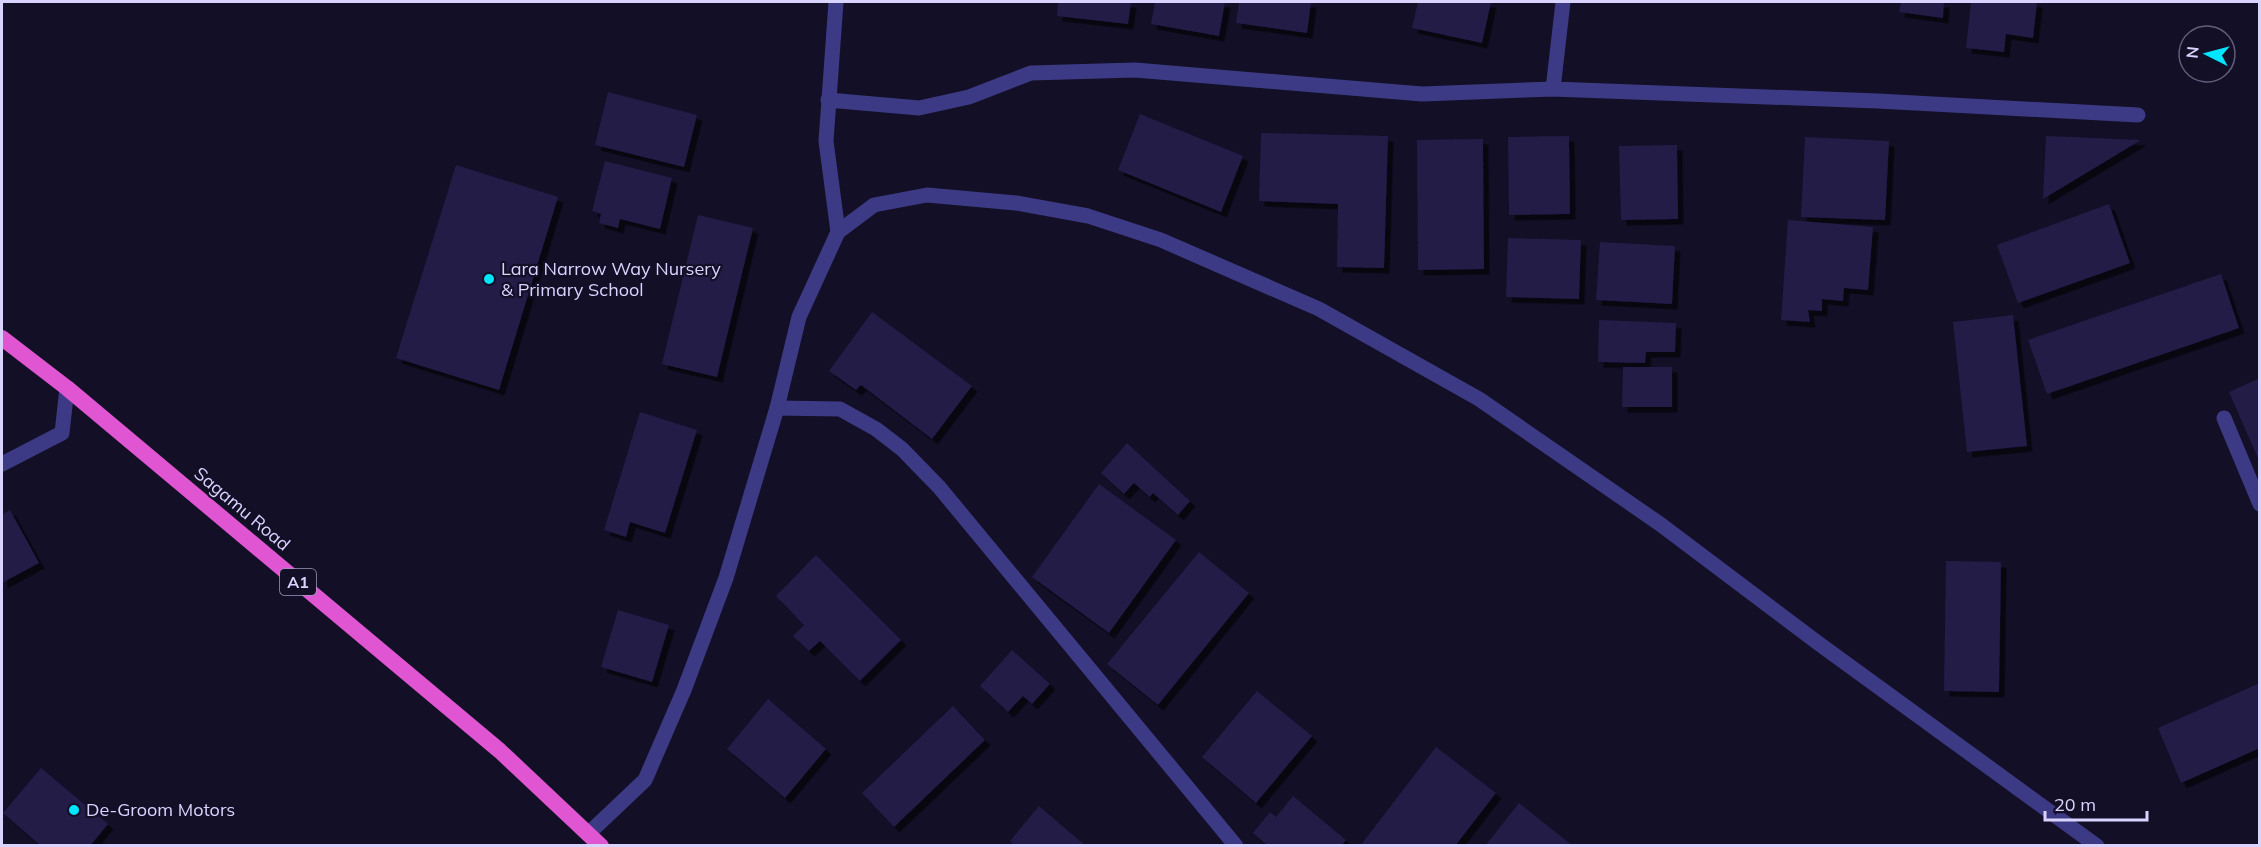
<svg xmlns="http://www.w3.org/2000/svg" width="2261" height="847" font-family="Mulish,sans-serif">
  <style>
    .building { fill: #241b47; filter: url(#shadow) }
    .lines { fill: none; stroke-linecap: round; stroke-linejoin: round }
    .service { stroke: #3d3a85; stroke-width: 15 }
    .minor { stroke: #3d3a85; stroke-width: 15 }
    .tertiary { stroke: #3d3a85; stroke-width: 15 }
    .trunk { stroke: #e055d1; stroke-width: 16 }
    .poi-dot { fill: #00e5ff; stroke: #130f26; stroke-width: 2 }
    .labels { text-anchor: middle; stroke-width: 4.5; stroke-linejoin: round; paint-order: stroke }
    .shield { fill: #130f26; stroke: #9e99be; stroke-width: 1.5 }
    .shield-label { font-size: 16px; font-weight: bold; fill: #d9d4ff }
    .poi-label { font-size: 18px; fill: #d9d4ff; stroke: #130f26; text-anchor: start }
    .street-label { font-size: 18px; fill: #d9d4ff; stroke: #130f26 }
  </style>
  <defs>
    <filter id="shadow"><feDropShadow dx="5.5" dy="5.5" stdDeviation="0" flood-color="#0009"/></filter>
  </defs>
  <rect width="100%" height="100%" fill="#130f26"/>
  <path class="building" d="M 1058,2 L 1131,2 L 1128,24 L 1057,16 Z
    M 1155,2 L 1225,2 L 1219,36 L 1151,24 Z
    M 1239,2 L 1311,2 L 1307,33 L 1236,23 Z
    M 1418,2 L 1491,2 L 1482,43 L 1412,28 Z
    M 1901,2 L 1944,2 L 1943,18 L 1899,12 Z
    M 1971,2 L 2037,2 L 2033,38 L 2006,34 L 2004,52 L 1966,48 Z
    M 608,92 L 697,115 L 684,167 L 595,145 Z
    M 1140,114 L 1243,156 L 1221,212 L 1118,170 Z
    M 1261,133 L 1388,136 L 1384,268 L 1337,267 L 1338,204 L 1259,201 Z
    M 1569,136 L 1570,214 L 1509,215 L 1508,137 Z
    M 2046,136 L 2141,140 L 2043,199 Z
    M 1805,137 L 1889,141 L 1885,220 L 1801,217 Z
    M 1483,139 L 1484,269 L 1418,270 L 1417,140 Z
    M 1677,145 L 1678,219 L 1621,220 L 1619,146 Z
    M 605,161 L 672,178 L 660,229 L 620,219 L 618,228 L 599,223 L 601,214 L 592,211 Z
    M 456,165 L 558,197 L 499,390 L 396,358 Z
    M 2109,204 L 2130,263 L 2018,303 L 1997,245 Z
    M 698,215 L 753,228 L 717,377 L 662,364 Z
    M 1788,220 L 1873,227 L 1868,290 L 1844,288 L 1843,301 L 1822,299 L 1822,311 L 1808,310 L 1810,322 L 1781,320 Z
    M 1508,238 L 1581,240 L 1579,299 L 1506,297 Z
    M 1600,242 L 1675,246 L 1672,304 L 1596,300 Z
    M 2221,274 L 2239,328 L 2047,394 L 2028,340 Z
    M 872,312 L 972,386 L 932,439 L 861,385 L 856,390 L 829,371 Z
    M 2013,315 L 2027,446 L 1967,452 L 1953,322 Z
    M 1599,320 L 1676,323 L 1675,352 L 1646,352 L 1645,363 L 1598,362 Z
    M 1623,367 L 1672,367 L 1672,407 L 1622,407 Z
    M 2260,378 L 2260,463 L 2229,392 Z
    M 640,412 L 697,430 L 665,533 L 630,522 L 626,537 L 604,530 Z
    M 1127,443 L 1190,501 L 1178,515 L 1153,493 L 1150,497 L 1134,483 L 1124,494 L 1101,473 Z
    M 1099,484 L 1176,540 L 1109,633 L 1032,577 Z
    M 10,510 L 39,563 L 2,583 L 2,515 Z
    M 1199,552 L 1249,593 L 1158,705 L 1107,664 Z
    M 816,555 L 901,640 L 860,681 L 820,641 L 809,651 L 793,636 L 804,625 L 776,596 Z
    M 1946,561 L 2001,562 L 1999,692 L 1944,691 Z
    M 618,610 L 669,625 L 652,682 L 601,667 Z
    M 1012,650 L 1050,684 L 1032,704 L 1023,696 L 1008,712 L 980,686 Z
    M 2260,683 L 2260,748 L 2181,783 L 2158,728 Z
    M 1257,691 L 1312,736 L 1256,803 L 1202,757 Z
    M 768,699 L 826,749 L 785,798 L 727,749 Z
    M 953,706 L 985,740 L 894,827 L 862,793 Z
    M 1436,747 L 1496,793 L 1455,846 L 1360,846 Z
    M 41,768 L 108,824 L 90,846 L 41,846 L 3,813 Z
    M 1293,796 L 1346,840 L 1341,846 L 1268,846 L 1253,833 L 1270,812 L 1276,817 Z
    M 1519,803 L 1573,846 L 1485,846 Z
    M 1039,806 L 1086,846 L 1015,846 L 1010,841 Z"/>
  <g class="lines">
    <path class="service" d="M 2224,418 L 2260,504"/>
    <path class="minor" d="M 836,2 L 826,141 L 838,232
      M 1553,89 L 1563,2
      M 828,100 L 919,108 L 969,97 L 1031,73 L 1135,70 L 1422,94 L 1553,89 L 1878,101 L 2138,115
      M 777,408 L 840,409 L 876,429 L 902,449 L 939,487 L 1236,846
      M 2,464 L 62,433 L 67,388"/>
    <path class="tertiary" d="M 588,834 L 645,780 L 684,690 L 726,578 L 777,408 L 799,317 L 838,232 L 874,205 L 927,195 L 1016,203 L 1088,216 L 1161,240 L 1319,309 L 1479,399 L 1660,524 L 1818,643 L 2097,846"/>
    <path class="trunk" d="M 2,338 L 67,388 L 500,751 L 601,846"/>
  </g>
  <g class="poi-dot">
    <circle cx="489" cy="279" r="6"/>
    <circle cx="74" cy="810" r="6"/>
  </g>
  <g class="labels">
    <rect class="shield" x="280" y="569" width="36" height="26" rx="4.5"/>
    <g class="shield-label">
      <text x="298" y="588">A1</text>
    </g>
    <g class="poi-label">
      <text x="501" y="275">Lara Narrow Way Nursery<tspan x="501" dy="21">&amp; Primary School</tspan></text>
      <text x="86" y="816">De-Groom Motors</text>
    </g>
    <g class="street-label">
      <text transform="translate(242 509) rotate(40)" y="6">Sagamu Road</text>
    </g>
  </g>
  <rect width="2261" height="847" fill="none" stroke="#d9d4ff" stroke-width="6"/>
  <g transform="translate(2207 54) rotate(276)"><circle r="28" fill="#130f26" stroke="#625e7d" stroke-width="1.5"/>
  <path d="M0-4.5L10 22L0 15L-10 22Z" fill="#00e5ff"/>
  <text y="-9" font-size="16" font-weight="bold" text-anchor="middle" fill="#d9d4ff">N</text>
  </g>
  <path d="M2045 811v9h102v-9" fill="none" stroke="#d9d4ff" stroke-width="3"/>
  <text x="2054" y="811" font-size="18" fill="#d9d4ff" stroke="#130f26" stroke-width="4.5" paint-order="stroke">20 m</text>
</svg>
